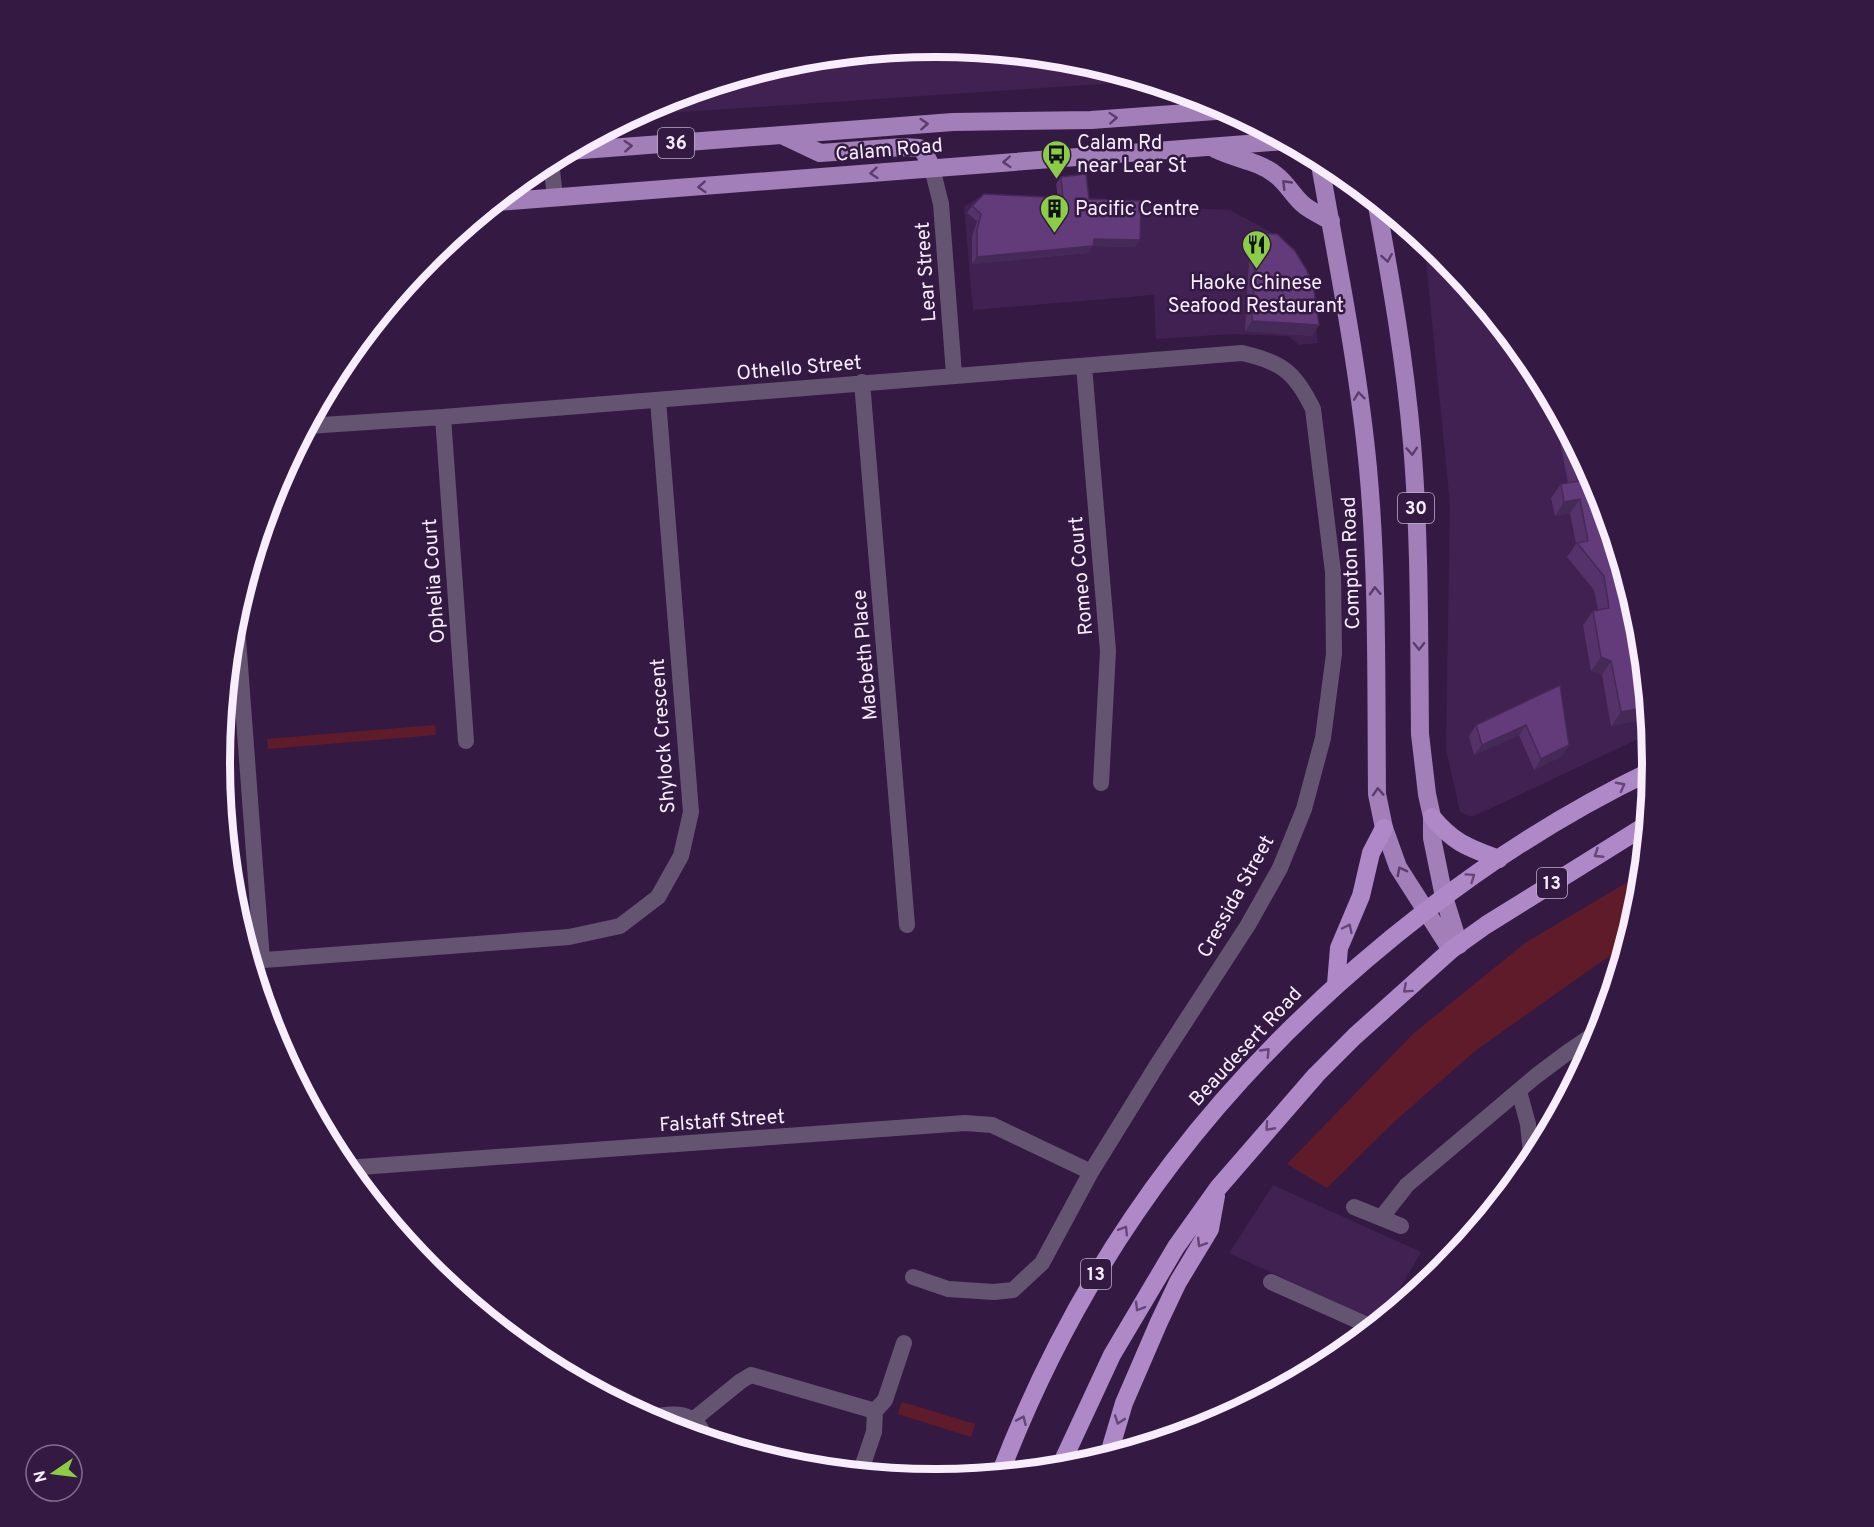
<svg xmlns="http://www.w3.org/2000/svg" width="1874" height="1527" font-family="Overpass,sans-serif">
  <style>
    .built { fill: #402151 }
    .green { fill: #601b2a }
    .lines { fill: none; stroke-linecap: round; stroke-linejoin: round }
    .minor { stroke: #655471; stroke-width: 16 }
    .primary { stroke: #a37fba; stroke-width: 18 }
    .trunk { stroke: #af88c8; stroke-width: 18 }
    .wall { fill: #55336a }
    .shaded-wall { fill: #452956 }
    .building { fill: #633b7b; stroke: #452956; stroke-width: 1.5 }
    .oneway { stroke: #5b3d6d }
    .oneway2 { stroke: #654678 }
    .labels { text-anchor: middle; stroke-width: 5; stroke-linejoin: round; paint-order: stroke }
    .shield { fill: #341a43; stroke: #bcaec5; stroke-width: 1.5 }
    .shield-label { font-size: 18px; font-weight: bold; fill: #f7edfd }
    .poi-label { font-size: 20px; fill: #f7edfd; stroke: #341a43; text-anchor: start }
    .street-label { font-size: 20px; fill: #f7edfd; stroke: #341a43 }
    .rim { fill: none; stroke: #f7edfd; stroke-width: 8 }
  </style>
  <rect width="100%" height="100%" fill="#341a43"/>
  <path class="built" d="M 937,47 L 1077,60 L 1146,81 L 637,115 L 663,101 L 797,60 Z
    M 979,197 L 1230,210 L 1269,231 L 1296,261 L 1311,291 L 1318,343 L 1299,345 L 1288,336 L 1233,334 L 1156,339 L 1154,295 L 973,310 L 964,207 Z
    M 1424,240 L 1444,257 L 1533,365 L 1600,489 L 1640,624 L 1651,733 L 1472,817 L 1460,812 L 1446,749 L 1450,504 Z
    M 1273,1185 L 1421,1252 L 1380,1323 L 1229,1253 Z"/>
  <path class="green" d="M 435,725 L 436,735 L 268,749 L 267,739 Z
    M 1643,873 L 1640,904 L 1627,948 L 1602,961 L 1475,1051 L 1395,1121 L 1327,1188 L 1287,1164 L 1413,1034 L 1525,943 Z
    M 902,1402 L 975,1424 L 971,1437 L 898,1414 Z"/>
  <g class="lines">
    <path class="minor" d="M 551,161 L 555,197
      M 932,168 L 941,204 L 954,374
      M 1084,366 L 1108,651 L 1101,783
      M 862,382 L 907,925
      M 443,417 L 466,741
      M 308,426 L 443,417 L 1242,353 C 1282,362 1295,372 1313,409 L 1333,572 L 1334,654 L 1323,738 L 1304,809 L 1280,868 L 1248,925 L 1159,1062 L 1091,1172 L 1042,1263 L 1013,1290 L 994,1292 L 948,1289 L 913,1277
      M 238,639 L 262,960
      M 251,961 L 569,937 L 620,926 L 658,897 L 681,856 L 691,812 L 658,400
      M 1519,1091 L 1528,1124 L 1532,1164
      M 346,1168 L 965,1123 L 992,1125 L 1091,1172
      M 1354,1207 L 1401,1226
      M 1381,1218 L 1407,1185 L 1536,1076 L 1568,1052 L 1602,1029
      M 1271,1282 L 1374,1328
      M 647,1418 C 674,1412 695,1410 706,1439
      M 694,1419 L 741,1381 L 751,1375 L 875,1411
      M 860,1473 L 874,1432 L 875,1411 L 885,1400 L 904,1343"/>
    <path class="primary" d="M 784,136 L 820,153 L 903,147 L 919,148 L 924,152 L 932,168
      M 1215,149 C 1235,159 1259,161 1276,175 C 1288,184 1294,198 1305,206 C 1313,212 1322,216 1331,221
      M 569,151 L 953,122 L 1091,120 L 1229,110
      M 1319,159 C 1337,261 1358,364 1368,468 C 1378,576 1376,685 1377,794 L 1384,828 L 1398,867 L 1451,950
      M 1376,200 C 1391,281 1405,361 1412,443 C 1420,540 1419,637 1420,734 L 1427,794 L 1432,817 L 1432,838 L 1444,897 L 1459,945
      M 497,202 L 1285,141"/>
    <path class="trunk" d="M 1432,817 C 1454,843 1467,847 1499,859
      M 1336,984 L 1339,948 L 1361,896 L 1371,853 L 1384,828
      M 1108,1457 L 1124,1403 L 1159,1322 L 1178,1282 L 1210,1229 L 1216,1196
      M 1059,1469 L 1112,1355 L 1176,1247 L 1218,1188 L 1316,1075 L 1355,1036 L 1451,950 L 1486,925 L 1648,824
      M 1000,1474 C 1089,1241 1230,1062 1427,910 C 1497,856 1573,808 1653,770"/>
  </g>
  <path class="wall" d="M 961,49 L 1022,55 L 962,60 Z
    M 1061,177 L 1089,199 L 1135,247 L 1093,246 L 1088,253 L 972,264 L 972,237 L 977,221 L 967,213 L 972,206 L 1058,197 L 1056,184 Z
    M 1257,233 L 1319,325 L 1312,336 L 1245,331 L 1250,243 Z
    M 1558,411 L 1600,489 L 1640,624 L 1650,718 L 1611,726 L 1602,675 L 1591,671 L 1583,625 L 1593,611 L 1598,610 L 1594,590 L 1567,557 L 1576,544 L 1570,513 L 1555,516 L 1551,498 L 1561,484 L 1568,483 L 1555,415 Z
    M 1560,685 L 1569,745 L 1562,756 L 1534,770 L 1519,735 L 1474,755 L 1469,736 L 1476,725 Z"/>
  <path class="shaded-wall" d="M 969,50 L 1022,55 L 962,60 Z
    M 1094,239 L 1140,240 L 1135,247 L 1093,246 L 1088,253 L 972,264 L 977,257 Z
    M 1252,321 L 1319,325 L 1312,336 L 1245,331 Z
    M 1580,499 L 1570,513 L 1555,516 L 1564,502 Z
    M 1601,657 L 1611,661 L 1602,675 L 1591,671 Z
    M 1648,707 L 1650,718 L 1611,726 L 1621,712 Z
    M 1526,725 L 1519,735 L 1474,755 L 1482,745 Z
    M 1569,745 L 1562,756 L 1534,770 L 1541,759 Z"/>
  <path class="building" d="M 1086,174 L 1089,199 L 1141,201 L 1140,240 L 1094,239 L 1093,246 L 977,257 L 977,230 L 981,214 L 972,206 L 984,194 L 1063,198 L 1061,177 Z
    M 1257,233 L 1277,234 L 1295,251 L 1306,269 L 1313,284 L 1319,325 L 1252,321 Z
    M 1571,437 L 1600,489 L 1640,624 L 1648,707 L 1621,712 L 1611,661 L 1601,657 L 1593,611 L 1609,608 L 1604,576 L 1577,543 L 1588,541 L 1580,499 L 1564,502 L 1561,484 L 1580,481 Z
    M 1560,685 L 1569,745 L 1541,759 L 1526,725 L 1482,745 L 1476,725 Z"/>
  <defs><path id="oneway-chevron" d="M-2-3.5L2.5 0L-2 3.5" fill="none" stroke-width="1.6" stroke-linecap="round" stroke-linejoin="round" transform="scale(1.5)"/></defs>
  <g class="oneway">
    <use href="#oneway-chevron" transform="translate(1113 118) rotate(-4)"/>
    <use href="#oneway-chevron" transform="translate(924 124) rotate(-4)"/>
    <use href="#oneway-chevron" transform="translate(628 146) rotate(-4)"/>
    <use href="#oneway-chevron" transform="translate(1007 162) rotate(176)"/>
    <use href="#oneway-chevron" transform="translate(874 173) rotate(175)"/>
    <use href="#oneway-chevron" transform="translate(1286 184) rotate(-134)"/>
    <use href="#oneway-chevron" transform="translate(702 187) rotate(176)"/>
    <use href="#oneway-chevron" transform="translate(1387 258) rotate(80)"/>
    <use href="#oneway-chevron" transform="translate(1359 396) rotate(-97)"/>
    <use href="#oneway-chevron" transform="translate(1412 451) rotate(86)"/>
    <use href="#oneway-chevron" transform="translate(1375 591) rotate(-92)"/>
    <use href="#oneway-chevron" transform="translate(1419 646) rotate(89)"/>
    <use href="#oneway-chevron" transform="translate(1378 792) rotate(-94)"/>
    <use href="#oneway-chevron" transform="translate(1401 871) rotate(-118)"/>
  </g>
  <g class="oneway2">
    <use href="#oneway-chevron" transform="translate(1621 786) rotate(-28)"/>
    <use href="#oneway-chevron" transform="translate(1598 854) rotate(147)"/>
    <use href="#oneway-chevron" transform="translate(1471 877) rotate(-35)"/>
    <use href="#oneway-chevron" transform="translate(1348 928) rotate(-65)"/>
    <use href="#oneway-chevron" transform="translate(1407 989) rotate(138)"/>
    <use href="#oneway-chevron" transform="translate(1266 1052) rotate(-46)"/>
    <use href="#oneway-chevron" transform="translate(1269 1127) rotate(132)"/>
    <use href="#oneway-chevron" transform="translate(1124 1230) rotate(-58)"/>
    <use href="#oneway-chevron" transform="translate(1201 1243) rotate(122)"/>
    <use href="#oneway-chevron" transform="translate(1139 1307) rotate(120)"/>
    <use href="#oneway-chevron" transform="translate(1022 1420) rotate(-66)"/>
    <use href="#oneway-chevron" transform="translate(1119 1420) rotate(109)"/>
  </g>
  <defs>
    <symbol id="bus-pin" viewBox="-11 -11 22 30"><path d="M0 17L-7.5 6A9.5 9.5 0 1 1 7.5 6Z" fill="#8bce46" stroke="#341a43"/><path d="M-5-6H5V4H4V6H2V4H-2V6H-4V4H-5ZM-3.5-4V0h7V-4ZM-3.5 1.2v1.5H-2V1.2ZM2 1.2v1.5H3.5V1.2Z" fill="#111"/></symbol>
    <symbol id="building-pin" viewBox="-11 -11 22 30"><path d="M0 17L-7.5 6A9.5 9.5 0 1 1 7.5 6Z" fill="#8bce46" stroke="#341a43"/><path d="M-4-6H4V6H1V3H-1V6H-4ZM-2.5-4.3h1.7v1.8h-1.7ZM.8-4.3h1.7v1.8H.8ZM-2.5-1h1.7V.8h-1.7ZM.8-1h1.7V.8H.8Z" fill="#111"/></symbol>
    <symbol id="restaurant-pin" viewBox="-11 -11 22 30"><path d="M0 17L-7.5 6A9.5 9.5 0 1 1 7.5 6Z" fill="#8bce46" stroke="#341a43"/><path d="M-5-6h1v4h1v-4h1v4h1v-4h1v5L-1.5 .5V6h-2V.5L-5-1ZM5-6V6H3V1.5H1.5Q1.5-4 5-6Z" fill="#111"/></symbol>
  </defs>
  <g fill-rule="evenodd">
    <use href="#bus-pin" x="1040" y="138" width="33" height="45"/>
    <use href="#building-pin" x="1038" y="192" width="33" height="45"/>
    <use href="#restaurant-pin" x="1240" y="228" width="33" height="45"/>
  </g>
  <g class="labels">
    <g class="shield">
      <rect x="658" y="128" width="36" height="30" rx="4.5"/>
      <rect x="1398" y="493" width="36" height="30" rx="4.5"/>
      <rect x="1537" y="868" width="30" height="30" rx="4.5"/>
      <rect x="1081" y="1259" width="30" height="30" rx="4.5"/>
    </g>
    <g class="shield-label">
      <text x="676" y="149">36</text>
      <text x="1416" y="514">30</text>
      <text x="1552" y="889">13</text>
      <text x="1096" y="1280">13</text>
    </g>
    <g class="poi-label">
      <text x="1077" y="149">Calam Rd<tspan x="1077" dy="23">near Lear St</tspan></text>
      <text x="1075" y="215">Pacific Centre</text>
      <text x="1256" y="289" text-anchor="middle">Haoke Chinese<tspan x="1256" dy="23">Seafood Restaurant</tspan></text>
    </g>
    <g class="street-label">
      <text transform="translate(889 149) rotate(-5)" y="7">Calam Road</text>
      <text transform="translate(925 272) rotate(-94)" y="7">Lear Street</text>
      <text transform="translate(799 367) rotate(-5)" y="7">Othello Street</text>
      <text transform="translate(1350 563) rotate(-92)" y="7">Compton Road</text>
      <text transform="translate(1080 576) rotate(-95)" y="7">Romeo Court</text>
      <text transform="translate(433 581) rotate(-94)" y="7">Ophelia Court</text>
      <text transform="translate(864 655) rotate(-95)" y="7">Macbeth Place</text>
      <text transform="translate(662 736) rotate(-94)" y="7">Shylock Crescent</text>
      <text transform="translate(1235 896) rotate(-61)" y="7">Cressida Street</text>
      <text transform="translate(1245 1046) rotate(-47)" y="7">Beaudesert Road</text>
      <text transform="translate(722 1120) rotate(-4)" y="7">Falstaff Street</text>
    </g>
  </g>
  <path d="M0 0H1874V1527H0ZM230 763a706 706 0 1 1 1412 0a706 706 0 1 1-1412 0Z" fill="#341a43" fill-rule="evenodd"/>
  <path class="rim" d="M230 763a706 706 0 1 1 1412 0a706 706 0 1 1-1412 0Z"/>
  <g transform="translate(54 1473) rotate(256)"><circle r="28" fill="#341a43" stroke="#826e8d" stroke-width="1.5"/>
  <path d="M0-4.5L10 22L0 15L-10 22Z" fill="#8bce46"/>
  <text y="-9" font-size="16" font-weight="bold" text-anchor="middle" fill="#f7edfd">N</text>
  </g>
</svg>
